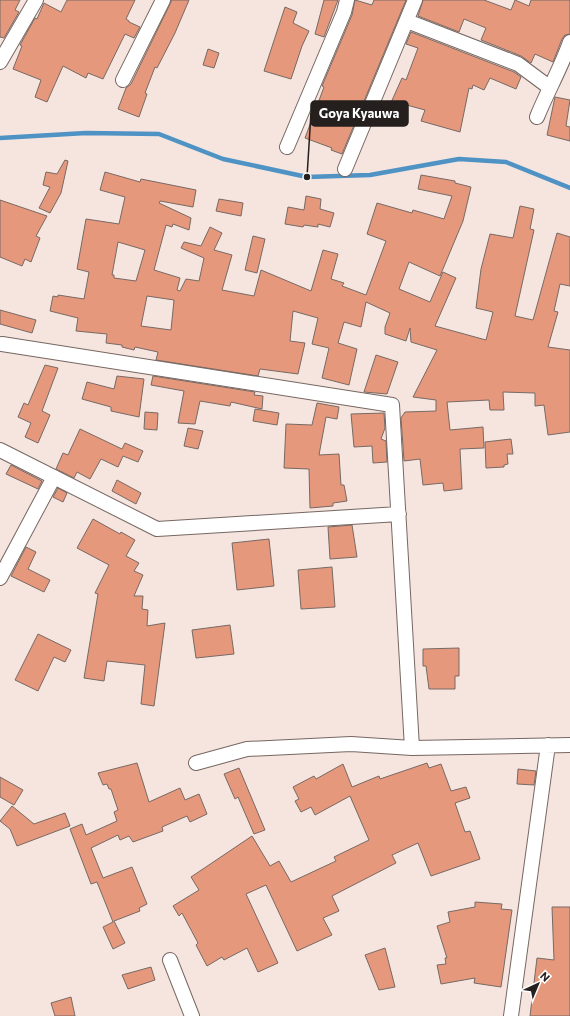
<svg xmlns="http://www.w3.org/2000/svg" width="570" height="1016" font-family="Commissioner,sans-serif">
  <style>
    .lines { fill: none; stroke-linecap: round; stroke-linejoin: round }
    .stream { stroke: #4f92c4; stroke-width: 4.5 }
    .building { fill: #e5987b; stroke: #786964; fill-rule: evenodd }
    .street-casing { stroke: #766762; stroke-width: 16 }
    .street { stroke: #fff; stroke-width: 14 }
    .leader { fill: none; stroke: #251f1d; stroke-width: 1.5 }
    .callout-dot { fill: #251f1d; stroke: #fff; stroke-width: 1.5 }
    .callout { fill: #251f1d; stroke: #251f1d; stroke-width: 1.5 }
    .callout-label { font-size: 13px; text-anchor: middle; font-weight: bold; fill: #fff }
  </style>
  <rect width="100%" height="100%" fill="#f6e5df"/>
  <g class="lines">
    <path class="stream" d="M 0,138 L 86,133 L 159,134 L 223,159 L 307,177 L 370,175 L 459,159 L 506,162 L 570,188"/>
  </g>
  <path class="building" d="M 0,0 L 20,0 L 15,10 L 19,12 L 4,38 L 0,37 Z
    M 67,0 L 135,0 L 126,19 L 129,21 L 129,22 L 140,27 L 134,38 L 125,34 L 103,79 L 88,73 L 86,78 L 63,66 L 47,102 L 35,97 L 41,80 L 13,69 L 22,46 L 20,45 L 35,18 L 37,19 L 44,3 L 61,12 Z
    M 172,0 L 189,0 L 175,33 L 157,68 L 155,67 L 145,93 L 147,94 L 139,117 L 118,109 L 126,88 L 131,84 Z
    M 324,0 L 338,0 L 324,37 L 315,34 Z
    M 355,0 L 372,5 L 374,0 L 406,0 L 342,154 L 331,150 L 332,148 L 305,138 L 324,87 L 322,86 L 352,15 Z
    M 423,0 L 484,0 L 511,10 L 515,0 L 529,6 L 531,0 L 570,0 L 570,34 L 565,35 L 562,39 L 553,62 L 535,54 L 531,63 L 521,56 L 481,40 L 486,28 L 464,19 L 459,32 L 418,16 Z
    M 285,7 L 297,12 L 293,23 L 309,31 L 302,46 L 291,79 L 264,71 Z
    M 411,32 L 514,72 L 521,77 L 516,89 L 490,78 L 484,90 L 473,85 L 472,89 L 469,88 L 460,132 L 421,121 L 425,110 L 403,104 L 400,111 L 389,107 L 402,78 L 406,80 L 418,48 L 406,44 Z
    M 208,49 L 219,53 L 214,68 L 203,65 Z
    M 555,97 L 570,100 L 566,126 L 570,127 L 570,141 L 547,135 Z
    M 65,160 L 68,161 L 61,193 L 50,213 L 39,208 L 50,187 L 43,185 L 46,172 L 57,174 Z
    M 105,172 L 140,182 L 141,179 L 196,190 L 193,207 L 160,201 L 159,203 L 191,218 L 189,230 L 173,224 L 172,227 L 166,225 L 154,270 L 180,278 L 177,290 L 180,291 L 186,279 L 199,281 L 204,258 L 181,248 L 184,242 L 201,246 L 210,227 L 222,233 L 214,250 L 232,255 L 222,290 L 254,296 L 261,270 L 311,291 L 323,250 L 338,254 L 331,279 L 344,283 L 342,286 L 366,295 L 386,241 L 367,234 L 377,203 L 412,213 L 413,210 L 444,219 L 452,196 L 418,189 L 421,175 L 455,181 L 455,183 L 471,187 L 463,221 L 440,276 L 409,262 L 399,289 L 430,302 L 443,272 L 456,278 L 435,326 L 486,340 L 493,312 L 476,308 L 481,269 L 490,234 L 513,238 L 520,206 L 534,209 L 530,229 L 534,230 L 515,316 L 533,320 L 557,233 L 570,237 L 570,286 L 560,284 L 554,311 L 558,312 L 548,347 L 570,350 L 570,432 L 548,435 L 544,405 L 535,406 L 535,393 L 503,392 L 504,410 L 490,410 L 489,400 L 447,402 L 450,430 L 483,427 L 484,448 L 460,449 L 462,489 L 444,491 L 443,483 L 423,485 L 420,459 L 404,461 L 401,418 L 405,412 L 436,411 L 436,400 L 413,397 L 437,350 L 411,342 L 410,328 L 406,341 L 385,334 L 385,327 L 390,313 L 366,302 L 361,327 L 344,322 L 338,343 L 357,349 L 349,385 L 322,378 L 329,348 L 312,344 L 318,318 L 293,311 L 290,341 L 305,343 L 298,374 L 260,369 L 258,376 L 156,360 L 158,352 L 135,347 L 134,350 L 122,347 L 122,345 L 106,343 L 107,334 L 76,331 L 78,318 L 50,311 L 53,296 L 58,297 L 58,295 L 84,299 L 89,272 L 77,269 L 86,219 L 119,224 L 125,197 L 100,190 ZM 118,242 L 145,250 L 136,281 L 114,278 L 114,275 L 112,275 ZM 147,296 L 174,300 L 171,330 L 141,326 Z
    M 306,196 L 321,199 L 320,209 L 334,213 L 330,227 L 318,224 L 318,227 L 304,225 L 303,227 L 285,224 L 288,207 L 304,210 Z
    M 219,199 L 243,203 L 241,216 L 216,211 Z
    M 0,200 L 47,216 L 36,236 L 40,238 L 31,262 L 25,259 L 22,266 L 0,257 Z
    M 253,236 L 265,239 L 257,273 L 245,270 Z
    M 0,310 L 36,320 L 32,333 L 0,324 Z
    M 376,355 L 398,362 L 387,394 L 364,392 Z
    M 45,365 L 58,368 L 42,411 L 50,415 L 38,443 L 25,437 L 31,423 L 18,417 L 24,403 L 28,405 Z
    M 117,376 L 144,379 L 139,417 L 111,411 L 111,407 L 82,399 L 87,382 L 114,389 Z
    M 153,376 L 255,392 L 254,395 L 263,396 L 262,409 L 231,402 L 230,406 L 200,401 L 195,424 L 178,423 L 184,391 L 151,385 Z
    M 317,403 L 339,407 L 337,419 L 326,417 L 319,455 L 339,454 L 341,485 L 344,485 L 347,501 L 333,503 L 333,506 L 310,508 L 309,469 L 284,468 L 286,424 L 312,425 Z
    M 255,409 L 279,413 L 277,425 L 253,421 Z
    M 145,412 L 158,413 L 157,430 L 144,429 Z
    M 384,413 L 385,428 L 381,439 L 386,441 L 387,462 L 373,463 L 372,446 L 354,447 L 351,414 Z
    M 188,428 L 203,431 L 198,449 L 184,446 Z
    M 80,429 L 122,449 L 125,443 L 143,451 L 138,462 L 123,456 L 118,467 L 101,459 L 90,479 L 77,472 L 74,478 L 56,469 L 63,453 L 68,455 Z
    M 511,439 L 513,454 L 507,454 L 508,464 L 504,465 L 504,467 L 486,468 L 485,442 Z
    M 11,465 L 42,481 L 38,489 L 6,474 Z
    M 117,480 L 141,493 L 136,504 L 112,491 Z
    M 58,488 L 67,493 L 63,502 L 53,497 Z
    M 93,519 L 120,534 L 121,532 L 135,540 L 126,556 L 139,563 L 134,571 L 143,575 L 134,596 L 143,596 L 142,609 L 148,610 L 147,626 L 165,623 L 154,706 L 141,704 L 145,665 L 107,661 L 104,681 L 84,678 L 98,594 L 95,593 L 109,565 L 77,548 Z
    M 352,525 L 357,557 L 330,559 L 328,527 Z
    M 269,539 L 274,586 L 237,590 L 232,543 Z
    M 26,547 L 36,552 L 28,569 L 50,580 L 44,592 L 11,576 Z
    M 332,567 L 335,607 L 301,609 L 298,570 Z
    M 230,625 L 234,654 L 196,658 L 192,630 Z
    M 38,634 L 71,650 L 65,662 L 54,657 L 38,691 L 15,680 Z
    M 459,648 L 459,676 L 455,676 L 455,689 L 429,689 L 426,666 L 423,666 L 423,649 Z
    M 137,763 L 149,802 L 180,788 L 185,800 L 199,794 L 207,814 L 190,822 L 187,816 L 162,827 L 163,831 L 133,842 L 129,836 L 120,840 L 118,835 L 91,848 L 103,878 L 132,867 L 147,904 L 139,908 L 140,911 L 114,921 L 125,943 L 113,949 L 103,927 L 113,922 L 97,882 L 91,884 L 70,829 L 82,824 L 86,835 L 117,821 L 114,812 L 118,810 L 111,789 L 109,789 L 107,784 L 103,785 L 98,773 Z
    M 427,763 L 429,768 L 441,764 L 451,791 L 466,787 L 470,798 L 455,803 L 465,832 L 470,831 L 480,859 L 431,876 L 418,843 L 392,855 L 396,863 L 332,896 L 339,911 L 323,918 L 332,935 L 297,951 L 266,885 L 246,894 L 278,963 L 258,972 L 247,948 L 224,960 L 222,957 L 207,966 L 196,945 L 198,943 L 182,913 L 179,916 L 173,906 L 199,890 L 191,877 L 252,836 L 270,866 L 279,861 L 291,882 L 336,861 L 334,857 L 369,840 L 350,796 L 315,815 L 311,807 L 301,812 L 295,801 L 299,799 L 293,787 L 314,776 L 316,779 L 343,764 L 352,787 L 379,776 L 380,779 Z
    M 239,768 L 265,830 L 254,834 L 238,797 L 235,799 L 224,774 Z
    M 518,769 L 536,771 L 534,785 L 517,784 Z
    M 0,777 L 23,790 L 14,805 L 0,797 Z
    M 12,806 L 34,824 L 65,813 L 70,826 L 17,846 L 10,829 L 0,821 Z
    M 475,902 L 502,904 L 501,909 L 512,910 L 501,987 L 474,983 L 475,978 L 441,984 L 437,965 L 446,964 L 445,958 L 447,958 L 437,926 L 450,922 L 448,912 L 475,907 Z
    M 552,907 L 570,907 L 570,1016 L 530,1016 L 537,958 L 554,960 Z
    M 385,948 L 395,987 L 379,990 L 365,955 Z
    M 151,967 L 155,980 L 128,989 L 122,975 Z
    M 71,997 L 75,1016 L 55,1016 L 51,1003 Z"/>
  <g class="lines">
    <defs>
      <path id="street" d="M 407,21 L 518,64 L 549,87
        M 0,62 L 36,0
        M 123,80 L 163,0
        M 537,117 C 547,92 561,68 570,42
        M 287,147 L 344,12 L 347,0
        M 345,169 L 415,0
        M 2,344 L 392,405 L 412,748
        M 0,450 L 157,529 L 399,514
        M 0,578 L 54,477
        M 196,763 L 247,749 L 351,744 L 412,748 L 570,745
        M 170,960 L 192,1016
        M 511,1016 L 548,745"/>
    </defs>
    <use href="#street" class="street-casing"/>
    <use href="#street" class="street"/>
  </g>
  <path class="leader" d="M307 177L311 113"/>
  <circle class="callout-dot" cx="307" cy="177" r="4"/>
  <rect class="callout" x="311" y="101" width="97" height="25" rx="4"/>
  <g class="callout-label">
    <text x="359" y="118">Goya Kyauwa</text>
  </g>
  <g transform="translate(538 984) rotate(44)" stroke="#ffffff" stroke-width="3" paint-order="stroke">
  <path d="M0-3L7 15L0 10L-7 15Z" fill="#251f1d"/>
  <text y="-6" font-size="11" font-weight="bold" text-anchor="middle" fill="#251f1d">N</text>
  </g>
</svg>
